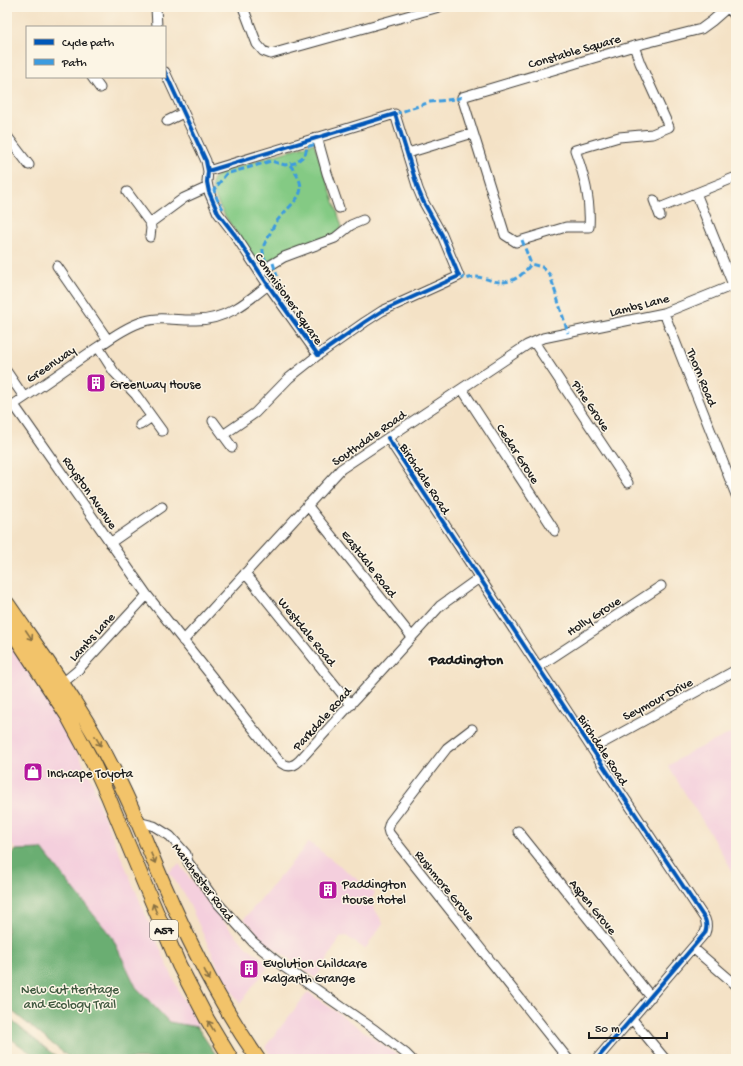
<svg xmlns="http://www.w3.org/2000/svg" width="743" height="1066" font-family="'Gochi Hand',sans-serif">
  <style>
    .built { fill: #f4cfdd }
    .green { fill: #84ca84; stroke: #507350 }
    .forest { fill: #6bae72; stroke: #446547 }
    .lines { fill: none; stroke-linecap: round; stroke-linejoin: round }
    .street-casing { stroke: #3c3a36; stroke-width: 11 }
    .primary-casing { stroke: #3c3a36; stroke-width: 16 }
    .street { stroke: #fff; stroke-width: 9 }
    .primary { stroke: #f2c36a; stroke-width: 14 }
    .quiet { stroke: #3c9bdf; stroke-width: 3; stroke-dasharray: 6 3; stroke-linecap: butt }
    .cycleway-casing { stroke: #fcf5e5; stroke-width: 6 }
    .cycleway { stroke: #0057b8; stroke-width: 4 }
    .oneway { stroke: #877043 }
    .labels { text-anchor: middle; stroke-width: 3; stroke-linejoin: round; paint-order: stroke }
    .shield { fill: #fcf5e5; stroke: #5f5d58; stroke-width: 1 }
    .shield-label { font-size: 12px; font-weight: bold; fill: #1c1c1c }
    .street-label { font-size: 13px; fill: #1c1c1c; stroke: #fcf5e5 }
    .poi-label { font-size: 13px; fill: #1c1c1c; stroke: #fcf5e5; text-anchor: start }
    .park-label { font-size: 13px; fill: #405940; stroke: #fcf5e5 }
    .quarter-label { font-size: 15px; font-weight: bold; fill: #1c1c1c; stroke: #fcf5e5 }
  </style>
  <rect width="100%" height="100%" fill="#fcf5e5"/>
  <filter id="ink" filterUnits="userSpaceOnUse"><feTurbulence type="fractalNoise" baseFrequency=".025" numOctaves="2"/><feDisplacementMap in="SourceGraphic" scale="8" xChannelSelector="R" yChannelSelector="G"/><feConvolveMatrix kernelMatrix="1 2 1 2 8 2 1 2 1" color-interpolation-filters="sRGB"/></filter>
  <filter id="wash" filterUnits="userSpaceOnUse"><feTurbulence type="fractalNoise" baseFrequency=".012" numOctaves="4" result="noise"/><feDisplacementMap in="SourceGraphic" scale="16" xChannelSelector="R" yChannelSelector="G"/><feGaussianBlur stdDeviation="0.9" result="paint"/><feColorMatrix in="noise" values="0 0 0 0 0 0 0 0 0 0 0 0 0 0 0 0 0 1.4 0 .05"/><feComposite in="paint" operator="in"/></filter>
  <g filter="url(#wash)">
    <rect width="100%" height="100%" fill="#f4e2c6"/>
    <path class="built" d="M 7,637 L 61,721 L 93,782 L 99,805 L 163,955 L 179,991 L 198,1025 L 197,1027 L 169,1022 L 136,987 L 112,937 L 93,914 L 16,850 L 7,839 Z
      M 736,731 L 736,877 L 710,833 L 668,766 L 688,753 Z
      M 309,842 L 375,893 L 370,901 L 383,923 L 365,949 L 346,936 L 340,938 L 316,978 L 264,941 L 244,919 Z
      M 179,864 L 220,918 L 247,947 L 270,964 L 240,1004 L 221,973 L 186,897 L 169,872 Z
      M 308,992 L 399,1056 L 402,1059 L 273,1059 L 265,1047 Z"/>
    <path class="green" d="M 314,143 C 323,171 334,199 342,227 L 336,234 L 268,262 L 261,263 L 256,260 C 243,242 217,209 212,188 C 211,181 216,174 223,171 Z"/>
    <path class="forest" d="M 42,849 L 93,914 L 112,937 L 136,987 L 169,1022 L 197,1027 L 219,1059 L 71,1059 L 7,1007 L 7,861 L 16,850 Z
      M 7,1017 L 59,1059 L 39,1059 L 7,1036 Z"/>
  </g>
  <g filter="url(#ink)">
    <g class="lines">
      <defs>
        <path id="street" d="M 156,7 L 157,27
          M 243,7 L 257,44 L 263,51 L 271,54 L 439,7
          M 728,7 L 736,17
          M 634,46 L 640,63 L 669,127 L 652,134 L 619,137 L 575,150 C 584,175 591,200 589,227 L 566,227 L 516,242 L 505,235 L 462,97 Z
          M 634,46 L 701,29 L 712,21 L 728,7
          M 165,72 L 206,161 L 208,171 L 207,182 L 209,192 L 218,213 L 235,235 L 268,285 L 318,355 L 365,322 L 382,311 L 459,276 L 442,235 L 423,201 L 418,189 L 395,114 L 208,171
          M 92,77 L 100,88
          M 167,121 L 183,113
          M 7,136 L 29,165
          M 317,137 L 327,173 L 339,208
          M 408,153 L 473,133
          M 127,192 L 150,223 L 151,228 L 150,237
          M 696,193 L 733,285
          M 654,200 L 660,216
          M 657,209 L 736,177
          M 150,223 L 184,198 L 208,187
          M 57,266 L 108,340
          M 259,272 L 284,257 L 335,238 L 351,225 L 363,220
          M 664,313 L 736,495
          M 534,342 L 628,483
          M 98,347 L 114,372 L 136,395 L 162,431
          M 7,372 L 24,397
          M 462,389 L 555,531
          M 14,405 L 147,595 L 279,761 C 286,767 292,768 299,761 L 440,606 L 479,578
          M 7,409 C 36,390 64,370 92,351 C 107,341 122,329 139,323 C 157,315 177,321 196,320 C 225,320 246,303 268,285
          M 213,421 L 232,447
          M 140,425 L 152,417
          M 223,435 L 255,413 L 289,378 L 318,355
          M 388,438 L 592,749 L 705,919 C 707,924 707,928 705,933 L 597,1059
          M 307,505 L 412,637
          M 110,543 L 162,507
          M 245,573 L 351,705
          M 183,641 L 341,469 L 527,345 L 543,338 L 664,313 L 736,284
          M 538,667 L 661,586
          M 59,686 L 77,671 L 147,595
          M 472,729 L 447,748 L 390,822 L 388,829 L 389,833 L 568,1059
          M 592,749 L 736,670
          M 138,822 L 154,826 L 170,836 L 186,854 L 188,862 L 215,900 L 253,942 L 284,967 L 375,1030 L 405,1053 L 411,1059
          M 518,831 L 651,997
          M 693,948 L 736,985
          M 632,1019 L 665,1059"/>
        <path id="primary" d="M 7,603 C 46,660 88,716 118,779 C 136,814 149,851 165,887 C 191,947 221,1005 258,1059
          M 7,624 L 67,715 L 93,763 L 108,796 L 144,883 L 179,965 L 207,1019 L 231,1059"/>
      </defs>
      <use href="#street" class="street-casing"/>
      <use href="#primary" class="primary-casing"/>
      <use href="#street" class="street"/>
      <use href="#primary" class="primary"/>
      <path class="quiet" d="M 395,114 L 430,102 L 456,99 L 462,97
        M 223,209 L 217,199 L 214,190 L 226,174 L 271,161 L 285,165 L 295,163 L 305,155 L 307,147 L 316,144
        M 522,240 L 531,264 L 542,267 L 550,275 L 568,333
        M 273,263 L 277,276
        M 269,272 C 268,263 262,257 263,248 C 264,244 266,241 268,237 C 271,232 273,226 277,221 C 295,198 313,194 290,165
        M 459,276 L 466,279 C 476,275 483,278 493,281 C 511,285 521,277 531,264"/>
      <defs>
        <path id="cycleway" d="M 165,72 L 206,161 L 208,171 L 207,182 L 209,192 L 218,213 L 235,235 L 268,285 L 318,355 L 365,322 L 382,311 L 459,276 L 442,235 L 423,201 L 418,189 L 395,114 L 208,171
          M 388,438 L 592,749 L 705,919 C 707,924 707,928 705,933 L 597,1059"/>
      </defs>
      <use href="#cycleway" class="cycleway-casing"/>
      <use href="#cycleway" class="cycleway"/>
    </g>
    <defs><path id="oneway-shaft" d="M-6 0H5M1.5-3L5.5 0L1.5 3" fill="none" stroke-width="1.6" stroke-linecap="round" stroke-linejoin="round"/></defs>
    <g class="oneway">
      <use href="#oneway-shaft" transform="translate(29 635) rotate(56)"/>
      <use href="#oneway-shaft" transform="translate(98 741) rotate(60)"/>
      <use href="#oneway-shaft" transform="translate(153 858) rotate(67)"/>
      <use href="#oneway-shaft" transform="translate(155 909) rotate(-113)"/>
      <use href="#oneway-shaft" transform="translate(207 975) rotate(63)"/>
      <use href="#oneway-shaft" transform="translate(211 1026) rotate(-122)"/>
    </g>
  </g>
  <defs>
    <symbol id="building-square" viewBox="-11 -11 22 22"><rect x="-9" y="-9" width="18" height="18" rx="4" fill="#b5179e" stroke="#fcf5e5"/><path d="M-4-6H4V6H1V3H-1V6H-4ZM-2.5-4.3h1.7v1.8h-1.7ZM.8-4.3h1.7v1.8H.8ZM-2.5-1h1.7V.8h-1.7ZM.8-1h1.7V.8H.8Z" fill="#fff"/></symbol>
    <symbol id="shop-square" viewBox="-11 -11 22 22"><rect x="-9" y="-9" width="18" height="18" rx="4" fill="#b5179e" stroke="#fcf5e5"/><path d="M-5-2.5h2.3a2.7 3.5 0 0 1 5.4 0H5L5.5 6h-11ZM-1.5-2.5h3a1.5 2.3 0 0 0-3 0Z" fill="#fff"/></symbol>
  </defs>
  <g fill-rule="evenodd">
    <use href="#building-square" x="85" y="372" width="22" height="22"/>
    <use href="#shop-square" x="22" y="761" width="22" height="22"/>
    <use href="#building-square" x="317" y="879" width="22" height="22"/>
    <use href="#building-square" x="238" y="958" width="22" height="22"/>
  </g>
  <g class="labels">
    <rect class="shield" x="150" y="920" width="28" height="20" rx="3"/>
    <g class="shield-label">
      <text x="164" y="934">A57</text>
    </g>
    <g class="street-label">
      <text transform="translate(574 50) rotate(-16)" y="5">Constable Square</text>
      <text transform="translate(290 298) rotate(55)" y="5">Commisioner Square</text>
      <text transform="translate(639 304) rotate(-14)" y="5">Lambs Lane</text>
      <text transform="translate(50 363) rotate(-34)" y="5">Greenway</text>
      <text transform="translate(703 377) rotate(68)" y="5">Thorn Road</text>
      <text transform="translate(592 405) rotate(56)" y="5">Pine Grove</text>
      <text transform="translate(368 437) rotate(-35)" y="5">Southdale Road</text>
      <text transform="translate(519 453) rotate(57)" y="5">Cedar Grove</text>
      <text transform="translate(426 478) rotate(57)" y="5">Birchdale Road</text>
      <text transform="translate(91 492) rotate(55)" y="5">Royston Avenue</text>
      <text transform="translate(370 563) rotate(52)" y="5">Eastdale Road</text>
      <text transform="translate(593 615) rotate(-33)" y="5">Holly Grove</text>
      <text transform="translate(308 631) rotate(51)" y="5">Westdale Road</text>
      <text transform="translate(91 636) rotate(-47)" y="5">Lambs Lane</text>
      <text transform="translate(657 698) rotate(-28)" y="5">Seymour Drive</text>
      <text transform="translate(321 718) rotate(-48)" y="5">Parkdale Road</text>
      <text transform="translate(604 749) rotate(57)" y="5">Birchdale Road</text>
      <text transform="translate(204 881) rotate(53)" y="5">Manchester Road</text>
      <text transform="translate(446 885) rotate(51)" y="5">Rushmore Grove</text>
      <text transform="translate(594 906) rotate(51)" y="5">Aspen Grove</text>
    </g>
    <g class="poi-label">
      <text x="110" y="388">Greenway House</text>
      <text x="47" y="777">Inchcape Toyota</text>
      <text x="342" y="888">Paddington<tspan x="342" dy="15">House Hotel</tspan></text>
      <text x="263" y="967">Evolution Childcare<tspan x="263" dy="15">Kalgarth Grange</tspan></text>
    </g>
    <g class="park-label">
      <text x="70" y="993">New Cut Heritage<tspan x="70" dy="15">and Ecology Trail</tspan></text>
    </g>
    <g class="quarter-label">
      <text x="466" y="664">Paddington</text>
    </g>
  </g>
  <rect width="743" height="1066" fill="none" stroke="#fcf5e5" stroke-width="24"/>
  <rect x="26" y="26" width="140" height="52" fill="#fcf5e5" stroke="#a29e95"/>
  <rect x="34" y="39" width="20" height="6" fill="#0057b8" stroke="#a29e95"/>
  <text x="62" y="46" font-size="12" fill="#1c1c1c">Cycle path</text>
  <rect x="34" y="59" width="20" height="6" fill="#3c9bdf" stroke="#a29e95"/>
  <text x="62" y="66" font-size="12" fill="#1c1c1c">Path</text>
  <path d="M589 1032v6h78v-6" fill="none" stroke="#1c1c1c" stroke-width="2"/>
  <text x="595" y="1032" font-size="12" fill="#1c1c1c" stroke="#fcf5e5" stroke-width="3" paint-order="stroke">50 m</text>
</svg>
